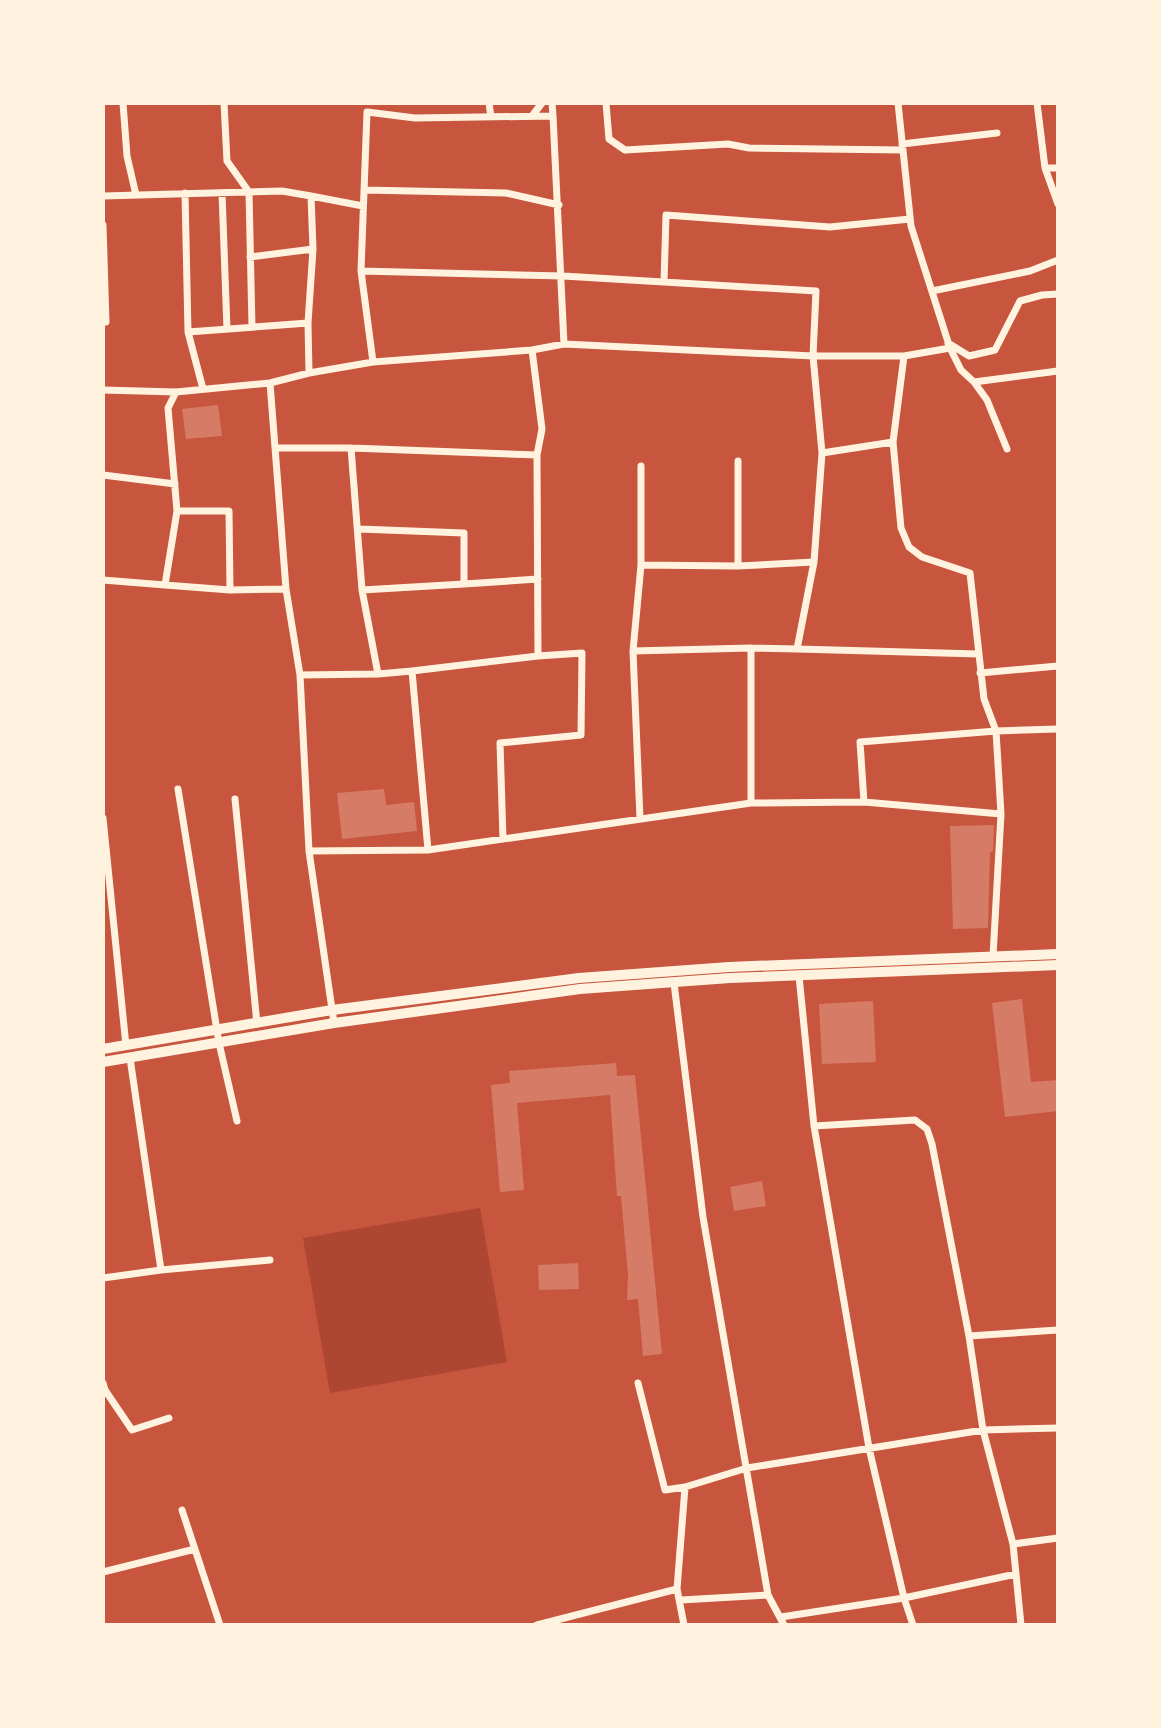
<svg xmlns="http://www.w3.org/2000/svg" width="1161" height="1728" font-family="'Archivo Narrow',sans-serif">
  <style>
    .green { fill: #ae4732 }
    .building { fill: #d67c66 }
    .lines { fill: none; stroke-linecap: round; stroke-linejoin: round }
    .minor { stroke: #fff3e0; stroke-width: 7 }
    .secondary { stroke: #fff3e0; stroke-width: 10 }
  </style>
  <rect width="100%" height="100%" fill="#c8553d"/>
  <path class="green" d="M 480,1208 L 507,1362 L 330,1393 L 303,1238 Z"/>
  <path class="building" d="M 218,405 L 222,436 L 186,439 L 182,409 Z
    M 384,789 L 386,805 L 414,802 L 417,831 L 342,839 L 337,793 Z
    M 994,825 L 993,851 L 990,852 L 988,928 L 953,929 L 950,826 Z
    M 1022,999 L 1031,1082 L 1058,1080 L 1058,1111 L 1005,1117 L 992,1003 Z
    M 873,1001 L 876,1062 L 822,1064 L 819,1004 Z
    M 616,1063 L 617,1076 L 635,1075 L 662,1354 L 643,1356 L 638,1299 L 627,1300 L 628,1275 L 621,1196 L 617,1196 L 610,1095 L 517,1103 L 524,1190 L 500,1192 L 491,1085 L 510,1083 L 509,1071 Z
    M 762,1181 L 766,1206 L 734,1211 L 730,1187 Z
    M 578,1263 L 579,1289 L 539,1290 L 538,1265 Z"/>
  <g class="lines">
    <path class="minor" d="M 123,103 L 127,156 L 136,195
      M 224,103 L 227,161 L 249,192 L 252,327
      M 489,103 L 491,117
      M 552,103 L 553,116
      M 606,103 L 609,139 L 625,150 L 728,144 L 749,148 L 903,150
      M 898,103 L 911,226 L 950,348 L 961,370 L 974,382 L 987,400 L 1007,449
      M 1037,103 L 1045,168 L 1058,204
      M 532,116 L 542,103
      M 902,144 L 997,133
      M 1045,168 L 1058,168
      M 364,190 L 506,193 L 559,205
      M 185,193 L 188,332 L 203,389
      M 222,193 L 227,329
      M 103,196 L 282,191 L 311,196
      M 103,225 L 106,322 L 103,321
      M 250,257 L 313,249
      M 361,271 L 563,276 L 816,291 L 813,356 L 904,356 L 950,348
      M 664,282 L 666,215 L 830,227 L 910,219
      M 932,291 L 1030,271 L 1058,260
      M 308,323 L 309,373
      M 188,332 L 308,323 L 313,249 L 311,196 L 363,206
      M 948,343 L 969,356 L 995,350 L 1020,301 L 1042,295 L 1058,294
      M 904,356 L 893,442 L 901,528 L 909,547 L 922,557 L 970,573 L 984,699 L 996,731 L 1001,814 L 993,956
      M 373,362 L 532,350 L 564,344 L 813,356 L 822,453 L 814,562 L 797,649 L 751,648 L 751,803 L 864,802 L 1001,814
      M 974,382 L 1058,371
      M 270,383 L 286,589 L 300,675 L 309,851 L 334,1023
      M 103,390 L 176,392 L 270,383 L 309,373 L 373,362 L 361,271 L 367,112 L 415,118 L 553,116 L 564,344
      M 176,392 L 168,408 L 177,511 L 165,585 L 230,590 L 286,589
      M 277,448 L 351,448 L 537,455
      M 822,453 L 893,442
      M 103,475 L 175,484
      M 177,511 L 229,511 L 230,590
      M 359,529 L 464,533 L 464,584 L 362,590
      M 641,565 L 738,566 L 738,461
      M 738,566 L 814,562
      M 103,580 L 165,585
      M 464,584 L 538,579
      M 797,649 L 979,654
      M 633,651 L 751,648
      M 980,673 L 1058,666
      M 378,674 L 412,671
      M 300,675 L 378,674 L 362,590 L 351,448
      M 178,789 L 219,1043 L 237,1121
      M 235,799 L 257,1024
      M 864,802 L 860,742 L 996,731 L 1058,729
      M 103,818 L 126,1046
      M 640,819 L 633,651 L 641,565 L 641,466
      M 503,839 L 500,743 L 581,735 L 582,653 L 538,656
      M 428,850 L 751,803
      M 309,851 L 428,850 L 412,671 L 538,656 L 537,455 L 542,429 L 532,350
      M 799,976 L 814,1126 L 869,1448 L 904,1598 L 1016,1574 L 1021,1625
      M 674,983 L 703,1217 L 768,1595 L 784,1625
      M 130,1058 L 161,1270 L 270,1260
      M 814,1126 L 915,1120 L 927,1129 L 932,1144 L 969,1336 L 983,1430 L 1013,1544 L 1016,1574
      M 103,1278 L 161,1270
      M 969,1336 L 1058,1330
      M 103,1383 L 105,1390 L 132,1430 L 169,1418
      M 638,1383 L 665,1490 L 685,1487 L 747,1468 L 983,1430 L 1058,1428
      M 182,1510 L 220,1625
      M 1013,1544 L 1058,1538
      M 103,1572 L 195,1549
      M 681,1600 L 768,1595
      M 781,1617 L 904,1598 L 913,1625
      M 537,1625 L 677,1589
      M 684,1625 L 677,1589 L 685,1487"/>
    <path class="secondary" d="M 103,1049 L 332,1010 L 579,978 L 729,967 L 1058,954
      M 103,1062 L 334,1023 L 580,989 L 730,978 L 1058,965"/>
  </g>
  <rect width="1161" height="1728" fill="none" stroke="#fff3e0" stroke-width="210"/>
</svg>
